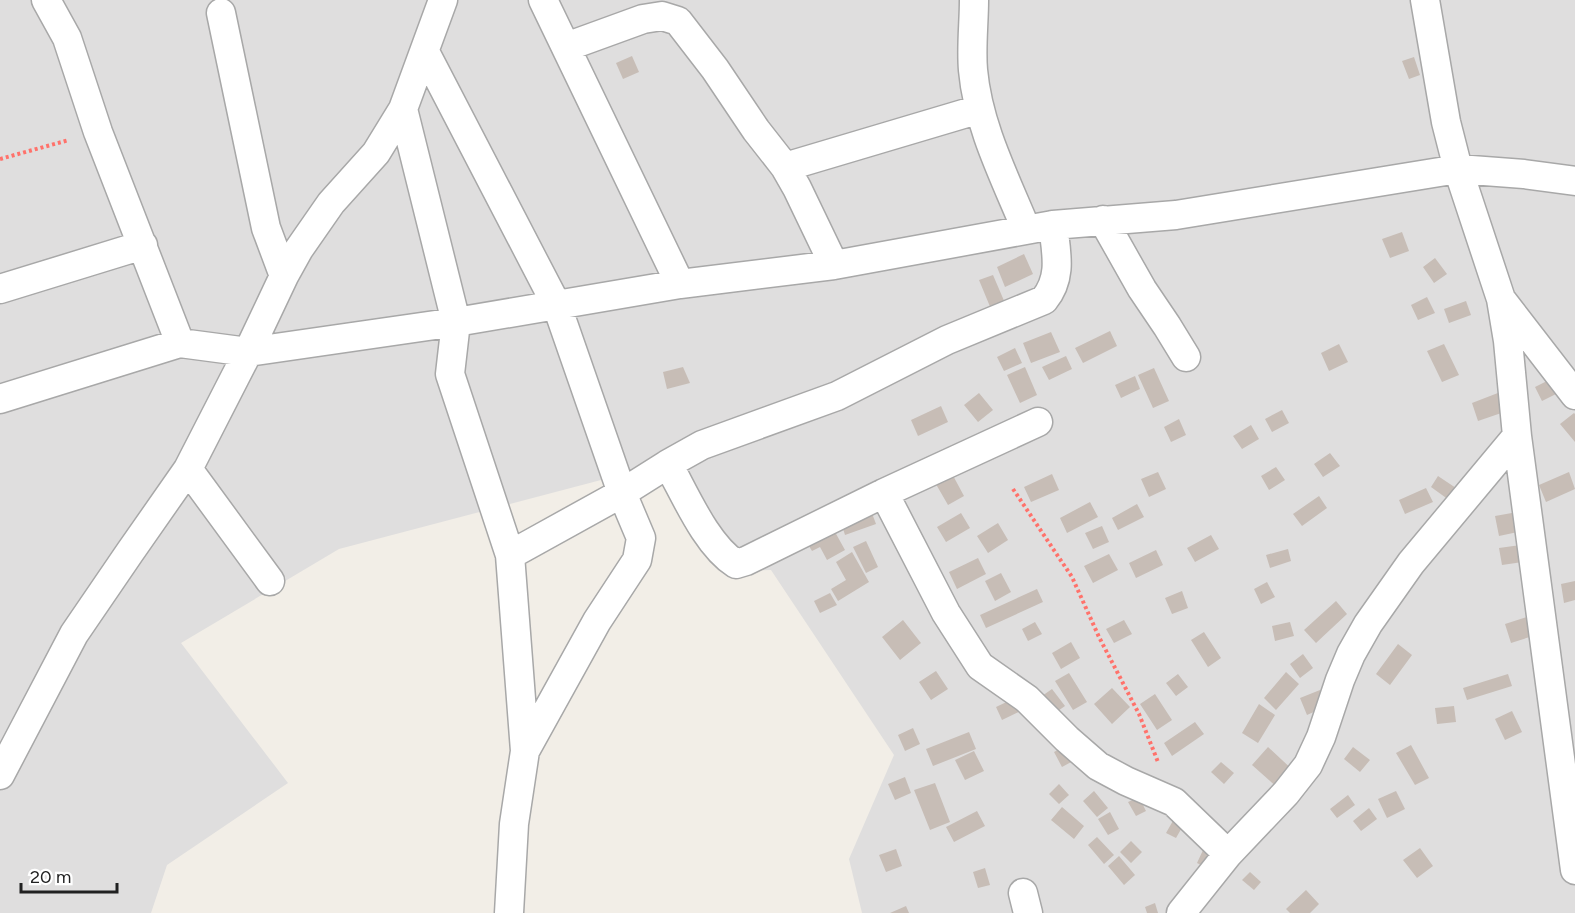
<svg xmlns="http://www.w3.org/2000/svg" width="1575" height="913" font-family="Figtree,sans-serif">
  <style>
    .residential { fill: #dfdede }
    .building { fill: #c7bdb6 }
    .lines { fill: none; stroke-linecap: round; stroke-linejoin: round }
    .minor-casing { stroke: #a8a8a8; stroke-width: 31 }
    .path { stroke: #ff726b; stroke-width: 4; stroke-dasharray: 3 3; stroke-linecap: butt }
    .minor { stroke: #fff; stroke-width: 28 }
  </style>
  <rect width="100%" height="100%" fill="#f2eee7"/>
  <path class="residential" d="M 0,0 L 1575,0 L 1575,913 L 862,913 L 849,859 L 894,755 L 771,570 L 735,571 L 677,460 L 339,549 L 181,643 L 288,783 L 167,865 L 151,913 L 0,913 Z"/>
  <path class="building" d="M 632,56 L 639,72 L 623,79 L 616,63 Z
    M 1414,57 L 1420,75 L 1409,79 L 1402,61 Z
    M 1402,232 L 1409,251 L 1390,258 L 1382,239 Z
    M 1024,254 L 1033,274 L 1005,287 L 997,267 Z
    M 1435,258 L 1447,274 L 1434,283 L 1423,267 Z
    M 993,275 L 1005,303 L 991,309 L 979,280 Z
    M 1427,297 L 1435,313 L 1418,320 L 1411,305 Z
    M 1466,301 L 1471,315 L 1449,323 L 1444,309 Z
    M 1110,331 L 1117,346 L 1083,363 L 1075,348 Z
    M 1051,332 L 1060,352 L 1031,363 L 1023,343 Z
    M 1339,344 L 1348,362 L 1329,371 L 1321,353 Z
    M 1444,344 L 1459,375 L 1442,382 L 1427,351 Z
    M 1015,348 L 1022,363 L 1004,371 L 997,357 Z
    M 1066,356 L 1072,369 L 1049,380 L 1042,367 Z
    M 683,367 L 690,383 L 667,389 L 663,372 Z
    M 1025,367 L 1037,395 L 1020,403 L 1007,375 Z
    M 1154,368 L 1169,401 L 1153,408 L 1138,375 Z
    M 1135,376 L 1140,389 L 1121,398 L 1115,385 Z
    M 1553,378 L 1560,392 L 1542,401 L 1535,387 Z
    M 1503,391 L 1510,410 L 1478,421 L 1472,403 Z
    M 979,393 L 993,410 L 978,422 L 964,405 Z
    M 941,406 L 948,422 L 918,436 L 911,420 Z
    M 1282,410 L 1289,423 L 1272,432 L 1265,419 Z
    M 1574,413 L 1575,414 L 1575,442 L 1560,424 Z
    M 1179,419 L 1186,435 L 1171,442 L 1164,427 Z
    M 1251,425 L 1259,439 L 1242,449 L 1233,436 Z
    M 1330,453 L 1340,466 L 1323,477 L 1314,464 Z
    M 1276,467 L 1285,480 L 1269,490 L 1261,476 Z
    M 950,470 L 964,496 L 948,505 L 933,479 Z
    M 1158,472 L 1166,489 L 1149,497 L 1141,479 Z
    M 1569,472 L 1575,489 L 1546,502 L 1539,485 Z
    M 1052,474 L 1059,490 L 1031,502 L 1024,487 Z
    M 1438,476 L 1456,488 L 1449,500 L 1431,487 Z
    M 1426,488 L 1433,502 L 1405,514 L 1399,500 Z
    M 1319,496 L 1327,508 L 1302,526 L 1293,514 Z
    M 1090,502 L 1098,517 L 1067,533 L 1060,518 Z
    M 1137,504 L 1144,517 L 1118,530 L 1112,518 Z
    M 870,508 L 876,524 L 845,535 L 840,519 Z
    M 1523,511 L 1527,530 L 1499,536 L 1495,516 Z
    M 961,513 L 970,528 L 946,542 L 937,527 Z
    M 830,523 L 845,550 L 827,560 L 820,547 L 812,551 L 804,538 Z
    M 998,523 L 1008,540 L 988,553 L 977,536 Z
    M 1102,526 L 1109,542 L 1093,549 L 1085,533 Z
    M 1211,535 L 1219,549 L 1195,562 L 1187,548 Z
    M 866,541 L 878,567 L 866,573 L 853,547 Z
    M 1527,544 L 1529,561 L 1502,565 L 1499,548 Z
    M 1288,549 L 1291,561 L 1270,568 L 1266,555 Z
    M 1156,550 L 1163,565 L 1136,578 L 1129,563 Z
    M 852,552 L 869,582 L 838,601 L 831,589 L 846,580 L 836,562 Z
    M 1109,554 L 1118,570 L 1093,583 L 1084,566 Z
    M 978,558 L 986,574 L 957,589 L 949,572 Z
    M 1001,573 L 1011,592 L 995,601 L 985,581 Z
    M 1575,581 L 1575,600 L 1564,603 L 1561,584 Z
    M 1267,582 L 1275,597 L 1261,604 L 1254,589 Z
    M 1037,589 L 1043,602 L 986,628 L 980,615 Z
    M 1182,591 L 1188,608 L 1172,614 L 1165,598 Z
    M 830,593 L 837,605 L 820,613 L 814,601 Z
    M 1336,601 L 1347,614 L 1316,643 L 1304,630 Z
    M 1533,615 L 1539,634 L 1511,643 L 1505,624 Z
    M 903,620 L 921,643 L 900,660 L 882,637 Z
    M 1124,620 L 1132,634 L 1114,643 L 1106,629 Z
    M 1035,622 L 1042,634 L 1028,641 L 1022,629 Z
    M 1290,622 L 1294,636 L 1275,641 L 1272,626 Z
    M 1204,632 L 1221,658 L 1208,667 L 1191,640 Z
    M 1071,642 L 1080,658 L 1061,669 L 1052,653 Z
    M 1398,644 L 1412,655 L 1390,685 L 1376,674 Z
    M 1303,654 L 1313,668 L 1300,678 L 1290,664 Z
    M 936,671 L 948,689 L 931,700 L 919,682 Z
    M 1286,672 L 1299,684 L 1276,710 L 1264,698 Z
    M 1069,673 L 1087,702 L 1073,710 L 1055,681 Z
    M 1178,674 L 1188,687 L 1176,696 L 1166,683 Z
    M 1508,674 L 1512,686 L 1467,700 L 1463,688 Z
    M 1112,688 L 1130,707 L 1112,724 L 1094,704 Z
    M 1052,689 L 1065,706 L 1055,713 L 1042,696 Z
    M 1320,690 L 1327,706 L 1307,715 L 1300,698 Z
    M 1155,694 L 1172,720 L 1157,730 L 1140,704 Z
    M 1019,696 L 1025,709 L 1002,720 L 996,707 Z
    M 1259,704 L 1275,715 L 1258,743 L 1242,733 Z
    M 1454,706 L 1456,722 L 1437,724 L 1435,708 Z
    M 1512,711 L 1522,732 L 1505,740 L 1495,719 Z
    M 1195,722 L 1204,734 L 1172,756 L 1164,743 Z
    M 913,728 L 920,744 L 905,751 L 898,735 Z
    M 969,732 L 976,749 L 933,766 L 926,749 Z
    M 1411,745 L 1429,778 L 1415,785 L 1396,753 Z
    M 1065,746 L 1073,761 L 1062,767 L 1054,752 Z
    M 1268,747 L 1296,773 L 1280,790 L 1252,765 Z
    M 1353,747 L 1370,760 L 1360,772 L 1344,759 Z
    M 974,751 L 984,771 L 965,780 L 955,760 Z
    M 1221,762 L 1234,773 L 1224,784 L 1211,772 Z
    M 905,777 L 911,793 L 895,800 L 888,784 Z
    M 935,783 L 950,822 L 930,830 L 914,790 Z
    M 1059,784 L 1069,795 L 1059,804 L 1049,794 Z
    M 1094,791 L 1108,808 L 1097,817 L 1083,801 Z
    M 1396,791 L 1405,809 L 1387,818 L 1378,799 Z
    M 1348,795 L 1355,805 L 1337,818 L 1330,809 Z
    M 1139,797 L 1146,811 L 1136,816 L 1128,802 Z
    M 1062,807 L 1084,826 L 1074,839 L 1051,820 Z
    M 1369,808 L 1377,819 L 1361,831 L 1353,821 Z
    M 977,811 L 985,826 L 954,842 L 946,827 Z
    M 1110,812 L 1119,829 L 1108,835 L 1098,819 Z
    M 1174,819 L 1184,824 L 1176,838 L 1166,833 Z
    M 1097,837 L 1114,855 L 1104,864 L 1088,845 Z
    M 1131,841 L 1142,852 L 1131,863 L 1120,852 Z
    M 1204,848 L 1212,853 L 1205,867 L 1197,863 Z
    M 1420,848 L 1433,866 L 1417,878 L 1403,860 Z
    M 896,849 L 902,866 L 886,872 L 879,855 Z
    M 1119,856 L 1135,875 L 1124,885 L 1108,866 Z
    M 985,868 L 990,885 L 978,888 L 973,872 Z
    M 1250,872 L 1261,882 L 1254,890 L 1242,880 Z
    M 1306,890 L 1319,904 L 1310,913 L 1290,913 L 1286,909 Z
    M 1155,903 L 1158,913 L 1147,913 L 1145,907 Z
    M 906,906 L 909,913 L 890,913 Z"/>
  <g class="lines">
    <defs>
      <path id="minor" d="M 46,0 L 67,38 L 98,132 L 180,343 L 248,352 L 456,322 L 680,284 L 834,265 L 1053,225 L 1176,215 L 1458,169 L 1524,174 L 1575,181
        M 543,0 L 680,284
        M 974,0 C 974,23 971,47 973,70 C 978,126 1005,178 1026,229
        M 1425,0 L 1446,122 L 1458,169 L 1501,299 L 1575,395
        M 221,13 L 266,228 L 284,276
        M 566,47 L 643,19 L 662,16 L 678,21 L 715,69 L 756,130 L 785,167
        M 425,52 L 557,306 L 622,493 L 510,555
        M 403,109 L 456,322 L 450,374 L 510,555 L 525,751
        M 1103,220 L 1142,289 L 1167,326 L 1186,357
        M 834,265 L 797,188 L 785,167 L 980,109
        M 0,289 L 143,245
        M 1501,299 L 1508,341 L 1517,436 L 1575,870
        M 0,399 L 180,343
        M 668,464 C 685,494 706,545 736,564 L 746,561 L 884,493 L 1038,422
        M 188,469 L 270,581
        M 884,493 L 946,613 L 980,666 L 1027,699 L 1067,739 L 1098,766 L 1126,781 L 1174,802 L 1228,854
        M 0,775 L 74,634 L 130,552 L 188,469 L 248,352 L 284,276 L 299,249 L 331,203 L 376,153 L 403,109 L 443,0
        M 1023,893 L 1028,913
        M 509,913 L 514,824 L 525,751 L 597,621 L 637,560 L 641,538 L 622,493 L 668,464 L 702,445 L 837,396 L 947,340 L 1044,300 C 1063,277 1056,252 1053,225
        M 1181,913 L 1228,854 L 1286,793 L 1308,765 L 1321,737 L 1340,680 L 1351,654 L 1368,624 L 1411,563 L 1517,436"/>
    </defs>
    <use href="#minor" class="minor-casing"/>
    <path class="path" d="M 0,159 L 69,140
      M 1013,489 L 1072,577 L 1099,637 L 1139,714 L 1158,762"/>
    <use href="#minor" class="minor"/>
  </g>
  <path d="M21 883v9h96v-9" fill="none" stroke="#212121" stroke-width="3"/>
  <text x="30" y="883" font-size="18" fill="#212121" stroke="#ffffff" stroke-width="4.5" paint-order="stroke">20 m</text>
</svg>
